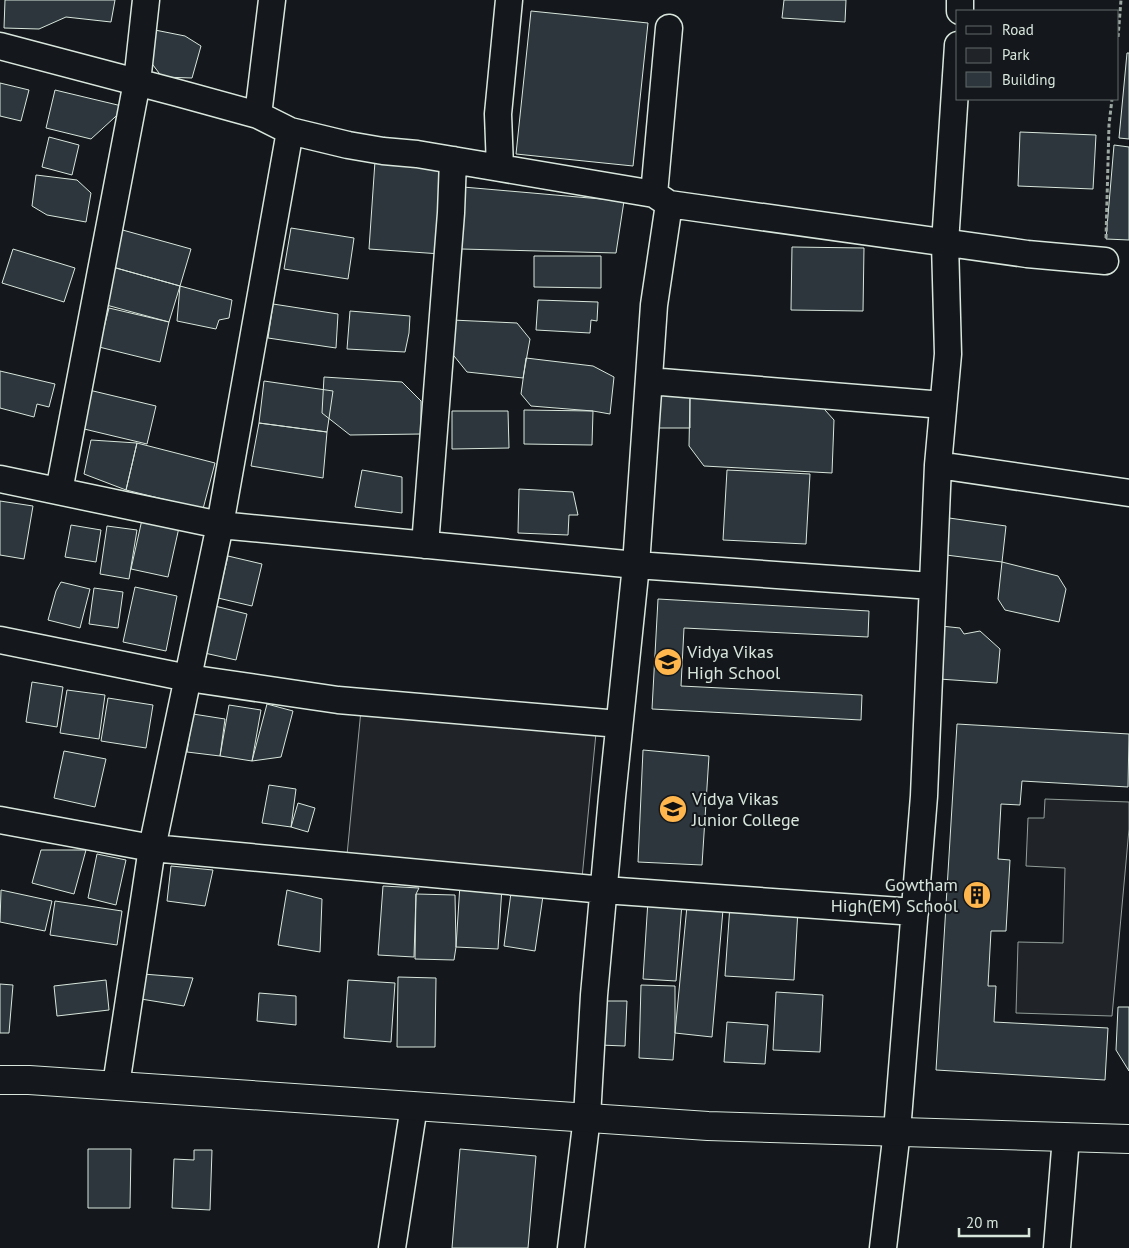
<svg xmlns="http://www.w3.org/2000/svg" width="1129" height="1248" font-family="'PT Sans',sans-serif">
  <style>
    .green { fill: #202428; stroke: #939e99 }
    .building { fill: #2c363c; stroke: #d8e6dc }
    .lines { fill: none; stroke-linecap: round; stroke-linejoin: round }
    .minor-casing { stroke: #d8e6dc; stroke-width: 29 }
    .major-casing { stroke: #d8e6dc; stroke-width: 30 }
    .path { stroke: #9da8a2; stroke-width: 3; stroke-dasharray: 4 2.5; stroke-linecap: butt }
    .minor { stroke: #14181c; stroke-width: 26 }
    .major { stroke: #14181c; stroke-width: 28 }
    .labels { text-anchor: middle; stroke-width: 4; stroke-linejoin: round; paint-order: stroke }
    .poi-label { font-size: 18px; fill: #d8e6dc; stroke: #14181c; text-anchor: start }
  </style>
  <rect width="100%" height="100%" fill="#14181c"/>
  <path class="green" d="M 361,710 L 596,733 L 582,878 L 347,855 Z
    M 1045,799 L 1129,802 L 1129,829 L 1112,1016 L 1016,1013 L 1018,942 L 1063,943 L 1065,868 L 1026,866 L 1028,818 L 1044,818 Z"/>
  <path class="building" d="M 5,0 L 115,0 L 111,22 L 66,17 L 39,29 L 4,28 Z
    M 784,0 L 846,0 L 845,22 L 782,18 Z
    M 531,11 L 648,23 L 633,166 L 516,154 Z
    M 155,30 L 185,36 L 201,46 L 192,78 L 162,77 L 150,61 Z
    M 1127,53 L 1129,53 L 1129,139 L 1119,138 Z
    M 0,83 L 29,90 L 21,121 L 0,116 Z
    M 55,90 L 126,107 L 91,139 L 46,128 Z
    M 1020,132 L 1096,135 L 1093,189 L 1018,186 Z
    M 49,137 L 79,145 L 72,175 L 42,167 Z
    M 1114,145 L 1129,147 L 1129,240 L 1106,239 Z
    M 375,161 L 446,166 L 441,254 L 369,249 Z
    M 36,175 L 77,180 L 91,193 L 86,222 L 47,215 L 32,206 Z
    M 463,187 L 624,201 L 616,253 L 461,249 Z
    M 291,228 L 354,238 L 348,279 L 284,269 Z
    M 119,229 L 191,249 L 180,286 L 109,266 Z
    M 792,247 L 864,248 L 863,311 L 791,310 Z
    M 13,249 L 75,268 L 64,302 L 2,283 Z
    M 534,256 L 601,256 L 601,288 L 534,287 Z
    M 109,266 L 180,286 L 169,322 L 99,303 Z
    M 180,286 L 232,300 L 229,318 L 219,320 L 216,329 L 177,321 Z
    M 538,300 L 598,302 L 597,321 L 591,320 L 590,333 L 536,330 Z
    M 273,304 L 338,314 L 336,348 L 268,338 Z
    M 109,308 L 169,322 L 160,362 L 99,347 Z
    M 350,311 L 410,316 L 409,333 L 405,352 L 347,349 Z
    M 452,320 L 517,323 L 530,339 L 523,378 L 467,372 L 450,351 Z
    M 526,358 L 593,366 L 614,377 L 610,414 L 593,411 L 531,406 L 521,394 Z
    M 0,371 L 55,384 L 49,407 L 37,404 L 34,417 L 0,408 Z
    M 324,377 L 402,382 L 421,401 L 421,434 L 350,435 L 322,413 Z
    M 264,381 L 333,391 L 327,432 L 259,423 Z
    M 89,390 L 156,406 L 147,444 L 80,428 Z
    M 639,394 L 690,395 L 690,428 L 638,428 Z
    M 690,395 L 816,400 L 834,420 L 832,473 L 704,466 L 689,446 Z
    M 524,410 L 593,411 L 592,445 L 524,444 Z
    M 452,411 L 508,411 L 509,448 L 452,449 Z
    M 259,423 L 327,432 L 323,478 L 251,466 Z
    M 91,440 L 137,443 L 126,490 L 84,474 Z
    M 137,443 L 215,463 L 203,509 L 126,490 Z
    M 362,470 L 402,477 L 402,513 L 355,507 Z
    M 727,470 L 810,474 L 806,544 L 723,540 Z
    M 519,489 L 573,492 L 578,515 L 569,515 L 568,535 L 518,533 Z
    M 0,501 L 33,506 L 24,559 L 0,555 Z
    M 143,515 L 180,523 L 168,577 L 131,569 Z
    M 942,517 L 1006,526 L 1002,562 L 938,554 Z
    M 71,525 L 101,530 L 96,562 L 65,557 Z
    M 107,526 L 137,530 L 129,579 L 100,574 Z
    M 228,556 L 262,564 L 252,606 L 218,598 Z
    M 1002,562 L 1058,576 L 1066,589 L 1059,622 L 1005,610 L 998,599 Z
    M 61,582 L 90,589 L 80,628 L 48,620 L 56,591 Z
    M 135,587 L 177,596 L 166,651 L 123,642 Z
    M 94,588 L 123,592 L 118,628 L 89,624 Z
    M 658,599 L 869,611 L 868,637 L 684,628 L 681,686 L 862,695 L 861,720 L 652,709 Z
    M 211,605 L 247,614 L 236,660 L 200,652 Z
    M 922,624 L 960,628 L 964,634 L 980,631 L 1000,649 L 997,683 L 939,679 Z
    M 32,682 L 63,687 L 57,727 L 26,722 Z
    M 67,690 L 105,695 L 99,739 L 60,733 Z
    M 108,698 L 153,705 L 146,748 L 101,741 Z
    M 267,704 L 293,711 L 281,757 L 252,761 Z
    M 229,705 L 261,710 L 252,761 L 220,756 Z
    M 193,714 L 225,719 L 220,756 L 187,752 Z
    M 957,724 L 1129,734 L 1128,787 L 1022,781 L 1020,805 L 1001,804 L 998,859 L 1010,860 L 1006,931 L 991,931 L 988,986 L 996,986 L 994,1022 L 1108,1028 L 1105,1080 L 936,1070 Z
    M 643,750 L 709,756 L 702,865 L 638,862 Z
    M 64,751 L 106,759 L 95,807 L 54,798 Z
    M 269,785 L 296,789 L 291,827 L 262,823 Z
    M 298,803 L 315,808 L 308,832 L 291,827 Z
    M 41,850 L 86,850 L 74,894 L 32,883 Z
    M 97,854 L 126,860 L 116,905 L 88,898 Z
    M 171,866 L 213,870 L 205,906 L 167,901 Z
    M 460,884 L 502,887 L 498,949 L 456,947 Z
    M 512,885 L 544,889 L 535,951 L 504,946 Z
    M 383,886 L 419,888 L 416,894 L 414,957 L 378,955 Z
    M 1,890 L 52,901 L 45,931 L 0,922 Z
    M 287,890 L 322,899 L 320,952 L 278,945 Z
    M 416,894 L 455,895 L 456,947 L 454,960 L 415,959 Z
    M 688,895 L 724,898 L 712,1037 L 675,1033 Z
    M 648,900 L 682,903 L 676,981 L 643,979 Z
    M 55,901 L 122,911 L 117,945 L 50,935 Z
    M 730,905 L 798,909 L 794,980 L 725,976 Z
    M 143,974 L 193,978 L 184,1006 L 141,999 Z
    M 398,977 L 436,978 L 435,1047 L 397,1047 Z
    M 106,980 L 109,1010 L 57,1016 L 54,986 Z
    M 348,980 L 395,983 L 391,1042 L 344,1038 Z
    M 0,984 L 13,985 L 9,1033 L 0,1033 Z
    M 641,985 L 675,986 L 675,1033 L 673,1060 L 639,1058 Z
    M 776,992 L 823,995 L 820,1052 L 773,1050 Z
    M 259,993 L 296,996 L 296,1025 L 257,1021 Z
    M 600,1001 L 627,1001 L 625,1046 L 599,1045 Z
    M 1118,1007 L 1129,1007 L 1129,1071 L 1116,1050 Z
    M 727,1022 L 768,1025 L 765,1064 L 724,1062 Z
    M 88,1149 L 131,1149 L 130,1208 L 88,1208 Z
    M 460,1149 L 536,1156 L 528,1248 L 452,1248 Z
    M 194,1150 L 212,1150 L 210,1210 L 172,1208 L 174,1159 L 194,1160 Z"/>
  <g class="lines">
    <defs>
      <path id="minor" d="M 509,0 L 498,114 L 500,168 L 654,194 L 669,204 L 1027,254 L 1105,261
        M 960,11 L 960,0
        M 0,46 L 178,93 L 258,115 L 290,131 L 348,145 L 383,151 L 417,154 L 500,168
        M 258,115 L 272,0
        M 654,194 L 669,28
        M 649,381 L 943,405
        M 938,465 L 1129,493
        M 0,479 L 220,525 L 636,565 L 932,586
        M 59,491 L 137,82 L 146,0
        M 425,545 L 451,213 L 453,160
        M 0,640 L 188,678 L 338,700 L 619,724
        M 0,820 L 152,848 L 604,890 L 915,912
        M 116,1085 L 152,848 L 220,525 L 290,131
        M 392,1248 L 414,1106
        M 571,1248 L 587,1117 L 594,995 L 612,797 L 636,565 L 654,305 L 669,204
        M 883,1248 L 897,1131 L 924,796 L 938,465 L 948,354 L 945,243 L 958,45
        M 1057,1248 L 1066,1137"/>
      <path id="major" d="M 0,1080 L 29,1080 L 708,1126 L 1129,1139"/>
    </defs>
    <use href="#minor" class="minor-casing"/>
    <use href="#major" class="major-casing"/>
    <path class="path" d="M 1118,37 L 1121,0
      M 1106,238 L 1109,125 L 1112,99"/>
    <use href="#minor" class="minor"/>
    <use href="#major" class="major"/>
  </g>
  <defs>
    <symbol id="school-disc" viewBox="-11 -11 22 22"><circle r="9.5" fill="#ffb74d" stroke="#14181c"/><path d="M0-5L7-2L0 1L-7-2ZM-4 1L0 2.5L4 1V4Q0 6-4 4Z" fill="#111"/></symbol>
    <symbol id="university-disc" viewBox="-11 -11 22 22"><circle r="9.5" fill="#ffb74d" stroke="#14181c"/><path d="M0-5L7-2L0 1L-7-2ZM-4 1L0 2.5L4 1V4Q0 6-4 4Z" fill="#111"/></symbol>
    <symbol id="building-disc" viewBox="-11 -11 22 22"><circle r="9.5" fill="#ffb74d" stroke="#14181c"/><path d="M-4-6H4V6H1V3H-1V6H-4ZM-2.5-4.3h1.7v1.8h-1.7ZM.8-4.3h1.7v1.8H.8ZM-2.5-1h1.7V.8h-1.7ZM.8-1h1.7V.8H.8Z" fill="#111"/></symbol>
  </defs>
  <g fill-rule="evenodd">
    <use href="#school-disc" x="652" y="646" width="32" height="32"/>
    <use href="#university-disc" x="657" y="793" width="32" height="32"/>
    <use href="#building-disc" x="961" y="879" width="32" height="32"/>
  </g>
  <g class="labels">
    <g class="poi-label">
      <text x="687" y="658">Vidya Vikas<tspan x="687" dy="21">High School</tspan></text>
      <text x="692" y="805">Vidya Vikas<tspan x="692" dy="21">Junior College</tspan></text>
      <text x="958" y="891" text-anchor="end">Gowtham<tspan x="958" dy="21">High(EM) School</tspan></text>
    </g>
  </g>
  <rect x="956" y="10" width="162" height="90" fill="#14181c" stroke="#626a69"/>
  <rect x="966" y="26" width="25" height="8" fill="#14181c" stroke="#626a69"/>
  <text x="1002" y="35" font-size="15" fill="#d8e6dc">Road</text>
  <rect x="966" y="48" width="25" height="15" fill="#202428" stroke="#626a69"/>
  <text x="1002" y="60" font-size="15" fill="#d8e6dc">Park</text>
  <rect x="966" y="72" width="25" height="15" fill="#2c363c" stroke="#626a69"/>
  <text x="1002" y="85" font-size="15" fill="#d8e6dc">Building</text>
  <path d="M959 1228v8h70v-8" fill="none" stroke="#d8e6dc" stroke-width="2.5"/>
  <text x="966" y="1228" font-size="15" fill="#d8e6dc" stroke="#14181c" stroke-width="4" paint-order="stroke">20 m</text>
</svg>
